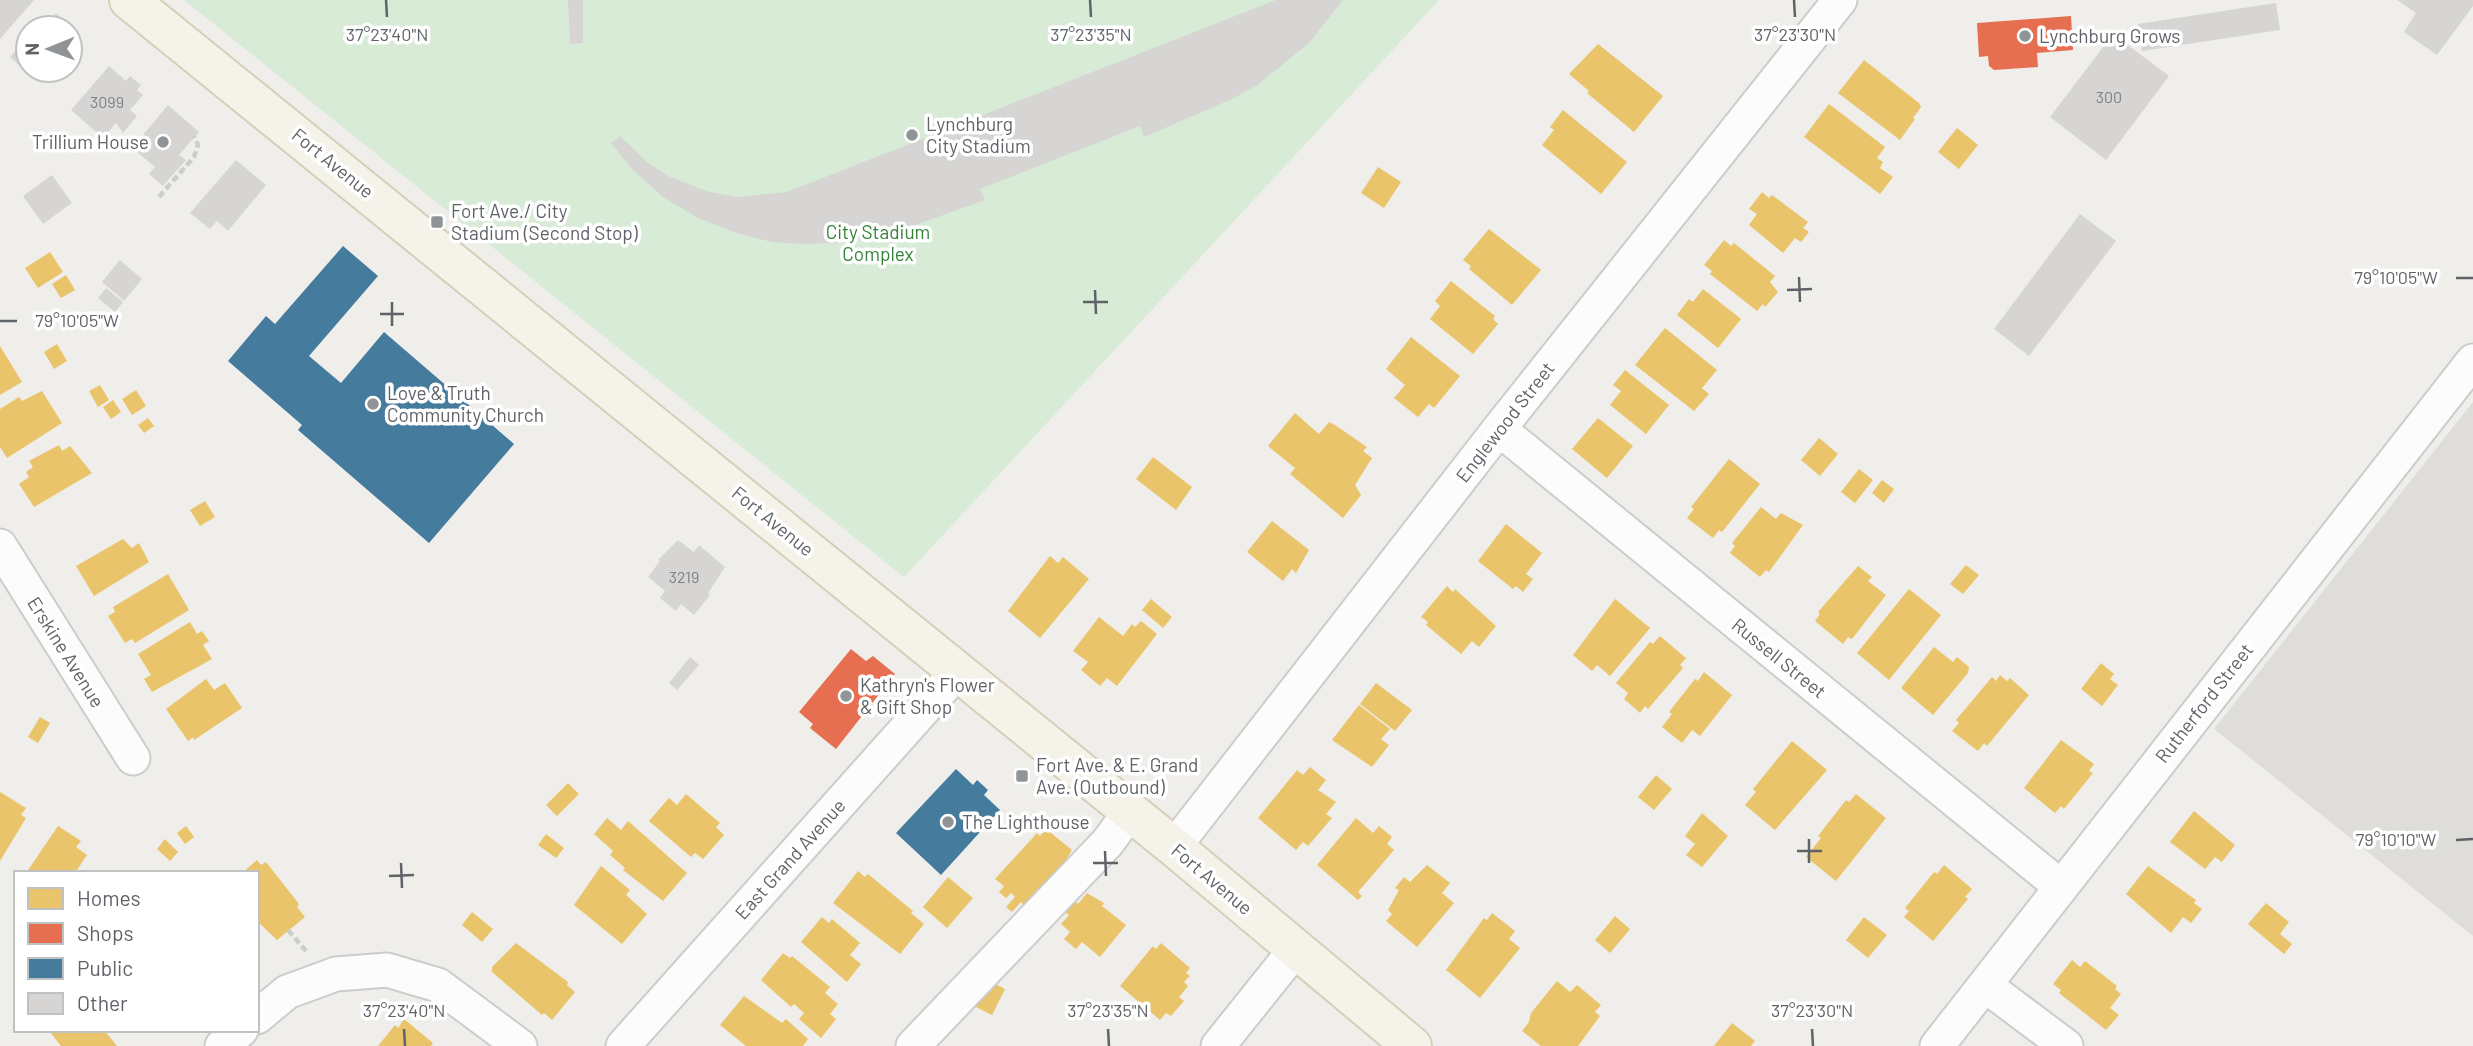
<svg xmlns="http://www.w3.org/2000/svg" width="2473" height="1046" font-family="Barlow,sans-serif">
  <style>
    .industrial { fill: #dfddda }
    .green { fill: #d8ebd6 }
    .homes { fill: #e9c46a }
    .shops { fill: #e76f51 }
    .public { fill: #457b9d }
    .building { fill: #d6d5d3 }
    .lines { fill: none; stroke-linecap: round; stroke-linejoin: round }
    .minor-casing { stroke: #cbcccc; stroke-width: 37 }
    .major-casing { stroke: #d7ceb8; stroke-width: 42 }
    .path { stroke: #cacfcc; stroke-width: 4.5; stroke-dasharray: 7 3.5; stroke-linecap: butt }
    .minor { stroke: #fdfcfc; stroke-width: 33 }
    .major { stroke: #f4f2e9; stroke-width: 38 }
    .ticks { fill: none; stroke: #5f6368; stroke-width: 2.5 }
    .poi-dot { fill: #919496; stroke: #fff; stroke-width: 2.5 }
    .labels { text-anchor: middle; stroke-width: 7; stroke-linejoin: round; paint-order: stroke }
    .number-label { font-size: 16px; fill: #7e8184 }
    .poi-label { font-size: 19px; fill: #5f6368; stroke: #fff; text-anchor: start }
    .street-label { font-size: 19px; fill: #5f6368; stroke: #fff }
    .park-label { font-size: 19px; fill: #348238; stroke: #fff }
    .ticks-label { font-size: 18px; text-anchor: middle; fill: #5f6368; stroke: #fff; stroke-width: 7; stroke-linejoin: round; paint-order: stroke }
  </style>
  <rect width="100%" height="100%" fill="#efeeea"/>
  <path class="industrial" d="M 2473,402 L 2473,936 L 2214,729 Z"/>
  <path class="green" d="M 184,0 L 1439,0 L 904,577 Z"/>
  <path class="homes" d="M 1598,44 L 1663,96 L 1634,132 L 1587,93 L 1589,91 L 1569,74 Z
    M 1864,60 L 1919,103 L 1921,107 L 1913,118 L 1915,119 L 1900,140 L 1838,93 Z
    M 1829,104 L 1885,147 L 1877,158 L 1883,162 L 1880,168 L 1893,177 L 1880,194 L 1804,137 Z
    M 1563,110 L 1627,162 L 1601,194 L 1542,145 L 1554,130 L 1550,127 Z
    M 1957,128 L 1978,145 L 1959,169 L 1938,152 Z
    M 1378,167 L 1401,182 L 1384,208 L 1361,193 Z
    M 1762,192 L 1769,198 L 1772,195 L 1808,222 L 1803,228 L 1809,232 L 1801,242 L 1795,238 L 1783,253 L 1749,225 L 1757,214 L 1749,209 Z
    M 1489,229 L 1541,270 L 1512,305 L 1469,269 L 1471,266 L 1463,260 Z
    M 1724,240 L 1731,246 L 1734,243 L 1775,276 L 1770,282 L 1778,292 L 1765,307 L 1763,304 L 1757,311 L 1710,274 L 1712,271 L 1704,265 Z
    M 50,252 L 63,272 L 38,288 L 25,268 Z
    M 66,275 L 75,290 L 61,298 L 52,284 Z
    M 1451,281 L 1495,316 L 1493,319 L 1498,324 L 1473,354 L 1430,319 L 1440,306 L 1435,301 Z
    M 1703,289 L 1741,319 L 1718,348 L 1677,315 L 1689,299 L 1693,302 Z
    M 1665,328 L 1717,370 L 1702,388 L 1709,394 L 1694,411 L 1635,365 Z
    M 1411,337 L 1460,376 L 1434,408 L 1429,404 L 1418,417 L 1394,398 L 1405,385 L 1386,369 Z
    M 57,344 L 67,361 L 54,369 L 44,352 Z
    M 0,346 L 22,382 L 0,395 Z
    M 1625,370 L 1669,405 L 1646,434 L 1610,405 L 1621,391 L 1613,385 Z
    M 100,385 L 109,400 L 98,407 L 89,391 Z
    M 136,390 L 146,406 L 132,415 L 122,399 Z
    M 42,391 L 62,423 L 7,458 L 0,447 L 0,409 L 19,397 L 22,401 Z
    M 113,400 L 121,412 L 111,419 L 103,407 Z
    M 1295,413 L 1319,434 L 1329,422 L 1335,425 L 1367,447 L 1363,451 L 1372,458 L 1355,485 L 1361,495 L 1343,518 L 1290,474 L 1295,468 L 1268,446 Z
    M 148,418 L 154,426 L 144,433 L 138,425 Z
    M 1598,418 L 1633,446 L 1607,478 L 1572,449 Z
    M 1819,438 L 1838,454 L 1820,476 L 1801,460 Z
    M 59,445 L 62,451 L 70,446 L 92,473 L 34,507 L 19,484 L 29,477 L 26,472 L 33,467 L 29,461 Z
    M 1153,457 L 1192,487 L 1176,510 L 1136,479 Z
    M 1729,459 L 1760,484 L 1722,532 L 1719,530 L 1713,538 L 1687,518 L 1694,509 L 1691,507 Z
    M 1859,469 L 1873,480 L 1855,503 L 1841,492 Z
    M 1882,480 L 1894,489 L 1884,503 L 1872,493 Z
    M 205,501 L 215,517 L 200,526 L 190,510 Z
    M 1761,507 L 1776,519 L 1781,513 L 1803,525 L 1769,572 L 1766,570 L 1760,577 L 1730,553 L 1735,546 L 1732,543 Z
    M 1272,521 L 1309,550 L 1296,573 L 1292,569 L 1283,581 L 1247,552 Z
    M 1506,524 L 1542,553 L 1526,574 L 1533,579 L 1523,592 L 1516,586 L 1513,589 L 1478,561 Z
    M 123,539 L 132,548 L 139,543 L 149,562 L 94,596 L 76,566 Z
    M 1050,556 L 1058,563 L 1063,557 L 1089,579 L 1040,638 L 1008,611 Z
    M 1966,565 L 1979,575 L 1963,594 L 1950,584 Z
    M 1858,566 L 1872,577 L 1868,581 L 1886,595 L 1852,639 L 1848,637 L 1843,644 L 1815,621 L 1820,614 L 1818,612 Z
    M 168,574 L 189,610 L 135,643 L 132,639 L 125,643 L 108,616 L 115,612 L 113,607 Z
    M 1447,586 L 1453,592 L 1455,589 L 1496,626 L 1479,647 L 1472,641 L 1461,654 L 1426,625 L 1428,622 L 1421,617 Z
    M 1909,589 L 1941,615 L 1889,680 L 1857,653 Z
    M 1151,599 L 1172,617 L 1163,628 L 1142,610 Z
    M 1615,599 L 1650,628 L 1610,676 L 1597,665 L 1592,671 L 1573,655 Z
    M 1099,617 L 1123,636 L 1132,624 L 1135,627 L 1141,621 L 1157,634 L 1117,686 L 1107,678 L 1100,686 L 1081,670 L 1088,662 L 1073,651 Z
    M 190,622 L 197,634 L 202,631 L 209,641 L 203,645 L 212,659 L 152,692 L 144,679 L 151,675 L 138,654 Z
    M 1660,636 L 1686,658 L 1680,665 L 1683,668 L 1648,709 L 1645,706 L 1640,713 L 1624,699 L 1628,693 L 1616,683 L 1650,642 L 1653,644 Z
    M 1934,647 L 1953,662 L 1957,657 L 1969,667 L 1968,673 L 1933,715 L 1901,688 Z
    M 2101,663 L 2114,674 L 2110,679 L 2118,685 L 2102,706 L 2081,689 Z
    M 1704,672 L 1732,695 L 1700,736 L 1692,730 L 1682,743 L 1662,727 L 1672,714 L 1669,712 L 1695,679 L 1698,681 Z
    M 2000,675 L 2007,681 L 2010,678 L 2029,695 L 1987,746 L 1984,743 L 1978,751 L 1952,731 L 1959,723 L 1956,720 L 1992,677 L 1996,681 Z
    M 206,679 L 214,690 L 225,683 L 242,708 L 194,740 L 193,737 L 188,741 L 166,709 Z
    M 1376,683 L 1412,710 L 1395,731 L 1360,704 Z
    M 1359,705 L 1390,729 L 1381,739 L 1389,745 L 1372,767 L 1332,740 Z
    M 40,717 L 50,723 L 38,743 L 28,737 Z
    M 2061,740 L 2094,764 L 2089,771 L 2093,773 L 2064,809 L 2061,806 L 2055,813 L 2024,788 Z
    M 1792,741 L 1827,770 L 1775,830 L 1745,805 L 1756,792 L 1753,789 Z
    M 1310,767 L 1326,780 L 1318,790 L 1336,802 L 1326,814 L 1332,818 L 1308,846 L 1303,842 L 1296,850 L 1258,818 L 1297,770 L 1303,775 Z
    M 1656,775 L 1672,789 L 1654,810 L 1638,797 Z
    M 568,783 L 579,794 L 557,816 L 546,805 Z
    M 0,792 L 26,808 L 21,815 L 26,818 L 0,861 Z
    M 686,794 L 720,823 L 716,827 L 724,835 L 703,859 L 695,853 L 691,857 L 649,821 L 669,798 L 677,805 Z
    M 1856,794 L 1886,818 L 1836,881 L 1806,857 L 1821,838 L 1818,836 L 1846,800 L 1849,802 Z
    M 2194,811 L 2235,845 L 2222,862 L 2215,857 L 2205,869 L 2170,842 Z
    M 1702,813 L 1728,836 L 1702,867 L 1686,855 L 1695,844 L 1685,836 Z
    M 607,818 L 621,830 L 628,821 L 687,873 L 663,901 L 623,870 L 625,868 L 610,855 L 613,851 L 594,834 Z
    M 1356,818 L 1373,833 L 1379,826 L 1392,837 L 1387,844 L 1394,850 L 1358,892 L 1362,896 L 1358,900 L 1317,865 Z
    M 58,826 L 81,841 L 76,847 L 87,855 L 75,873 L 26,873 Z
    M 186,826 L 194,837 L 185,844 L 177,833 Z
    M 1046,829 L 1072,850 L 1066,860 L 1069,863 L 1025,907 L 1021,902 L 1012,912 L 1006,907 L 1015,897 L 1011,893 L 1006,898 L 999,892 L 1004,886 L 995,879 L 1037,833 L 1040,836 Z
    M 546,834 L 564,848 L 556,858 L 538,845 Z
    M 165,839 L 178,852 L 170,861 L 157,849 Z
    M 257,860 L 261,865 L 266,862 L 299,904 L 297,907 L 305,917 L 277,940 L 257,921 L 257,873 L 242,873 Z
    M 1427,865 L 1450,883 L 1442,893 L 1454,903 L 1417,947 L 1386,921 L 1392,914 L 1388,910 L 1399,890 L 1395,888 L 1404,877 L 1410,882 Z
    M 1944,865 L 1972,889 L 1965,897 L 1968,899 L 1933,941 L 1904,917 L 1909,911 L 1905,908 L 1934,872 L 1937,874 Z
    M 601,866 L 630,890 L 626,895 L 647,914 L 622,944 L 574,905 Z
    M 2148,866 L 2196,900 L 2194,903 L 2202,909 L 2191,923 L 2183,917 L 2171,933 L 2126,894 Z
    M 858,871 L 865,877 L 868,874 L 913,911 L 911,913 L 924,924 L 900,954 L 833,903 Z
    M 948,877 L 973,898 L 947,928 L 923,907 Z
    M 1087,893 L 1104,903 L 1102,906 L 1126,925 L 1100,957 L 1082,942 L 1076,949 L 1064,939 L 1070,932 L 1061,924 L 1069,915 L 1065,912 L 1074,900 L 1078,904 Z
    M 2266,903 L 2289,922 L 2280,934 L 2292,944 L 2284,954 L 2248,924 Z
    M 472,912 L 493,929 L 482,942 L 462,925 Z
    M 1492,913 L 1515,931 L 1509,939 L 1520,948 L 1480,998 L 1446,970 L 1484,918 L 1487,920 Z
    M 1615,916 L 1630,929 L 1610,953 L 1595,940 Z
    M 822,917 L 829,923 L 832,919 L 860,943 L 850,955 L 861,964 L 847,982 L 801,942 Z
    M 1864,917 L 1887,935 L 1868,958 L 1846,940 Z
    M 516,943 L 568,982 L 567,985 L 575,992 L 552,1020 L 544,1013 L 542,1015 L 492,972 L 492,967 Z
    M 1161,943 L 1190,968 L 1186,973 L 1190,976 L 1184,982 L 1188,986 L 1179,997 L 1184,1001 L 1171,1016 L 1166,1013 L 1160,1020 L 1120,986 L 1153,946 L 1156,949 Z
    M 783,953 L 790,958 L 792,956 L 830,987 L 825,993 L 838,1004 L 830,1014 L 836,1019 L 821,1038 L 799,1019 L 804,1013 L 794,1004 L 791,1007 L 761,980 Z
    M 2072,960 L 2080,967 L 2085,961 L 2117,986 L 2115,989 L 2121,994 L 2110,1008 L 2119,1015 L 2106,1030 L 2059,993 L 2061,990 L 2053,984 Z
    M 988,980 L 1005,989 L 992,1015 L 974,1006 Z
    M 1557,981 L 1570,992 L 1577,985 L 1601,1005 L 1595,1012 L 1600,1016 L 1578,1046 L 1541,1046 L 1522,1031 L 1529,1022 L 1531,1013 Z
    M 744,996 L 782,1023 L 786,1019 L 808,1039 L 803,1046 L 746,1046 L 720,1025 Z
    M 404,1019 L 433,1043 L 431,1046 L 378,1046 L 395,1025 L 398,1028 Z
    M 1732,1023 L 1755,1041 L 1751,1046 L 1714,1046 Z
    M 52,1030 L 104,1030 L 117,1046 L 61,1046 L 50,1032 Z"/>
  <path class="shops" d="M 2071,16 L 2073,50 L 2037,53 L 2038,67 L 1994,70 L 1989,66 L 1988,56 L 1979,57 L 1977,23 Z
    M 851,649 L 866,661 L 873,656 L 895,674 L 836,749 L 810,728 L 813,724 L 799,712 Z"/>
  <path class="public" d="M 343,246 L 378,276 L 309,356 L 341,383 L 384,332 L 514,444 L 429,543 L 298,430 L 302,425 L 228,361 L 266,316 L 275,324 Z
    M 956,769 L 973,785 L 977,780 L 988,790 L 984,795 L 1000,810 L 941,875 L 896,833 Z"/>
  <path class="building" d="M 0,0 L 34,0 L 0,39 Z
    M 568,0 L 583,0 L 583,43 L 570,44 Z
    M 1276,0 L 1343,0 L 1309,43 L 1256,86 L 1232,99 L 1144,137 L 1140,126 L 1092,145 L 980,189 L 985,200 L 896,232 L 835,243 L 803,244 L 772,242 L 736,233 L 698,218 L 663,197 L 632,169 L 611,143 L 620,136 L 647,162 L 668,176 L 709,192 L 738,197 L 787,192 Z
    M 2397,0 L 2473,0 L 2473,6 L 2437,55 L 2404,32 L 2416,13 Z
    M 2276,3 L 2280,30 L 2142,51 L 2138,24 Z
    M 56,13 L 76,30 L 70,37 L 70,28 L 35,28 L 46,16 L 50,20 Z
    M 2113,34 L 2169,76 L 2106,160 L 2050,117 Z
    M 28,36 L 28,70 L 45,70 L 36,80 L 10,57 Z
    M 109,66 L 126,81 L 130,76 L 141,85 L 137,90 L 143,95 L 130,110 L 137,116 L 123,133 L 116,123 L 103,138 L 71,110 Z
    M 168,105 L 199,132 L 179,155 L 186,160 L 163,186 L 149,174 L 155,167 L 132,148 Z
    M 236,160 L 266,185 L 228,231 L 217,221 L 210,229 L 190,213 Z
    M 52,175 L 72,203 L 43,224 L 23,196 Z
    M 2080,214 L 2116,241 L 2029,356 L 1994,329 Z
    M 120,260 L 142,279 L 124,301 L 102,282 Z
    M 106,288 L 123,302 L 115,312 L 98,298 Z
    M 678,540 L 694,552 L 699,545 L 725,567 L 708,593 L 710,595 L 694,615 L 681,604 L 676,611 L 660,598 L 665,591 L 648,577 L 660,561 L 658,560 Z
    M 690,657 L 699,665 L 677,690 L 669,683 Z"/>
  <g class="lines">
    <defs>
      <path id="minor" d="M 1499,429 L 2060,886
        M 0,546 L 133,758
        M 1174,847 L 1499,429 L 1840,0
        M 1986,986 L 2066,1046
        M 257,1017 L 287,992 L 336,974 L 387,970 L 438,985 L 520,1046
        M 222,1046 L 241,1030
        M 623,1046 L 957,672
        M 913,1046 L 1108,842 L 1129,813
        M 1218,1046 L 1295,950
        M 1937,1046 L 2473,361"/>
      <path id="major" d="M 129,0 L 1174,847 L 1412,1046"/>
    </defs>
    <use href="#minor" class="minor-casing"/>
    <use href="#major" class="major-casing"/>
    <path class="path" d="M 159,197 L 194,157 L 198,145 L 194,136
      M 288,930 L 306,951"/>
    <use href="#minor" class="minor"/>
    <use href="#major" class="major"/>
  </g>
  <path class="ticks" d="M 386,0 L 387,17M 1090,0 L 1091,17M 1794,0 L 1795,17M 1799,277 L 1800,302M 2456,278 L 2473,278M 1095,290 L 1096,314M 1787,290 L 1812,289M 392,302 L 392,326M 1083,302 L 1108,302M 380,314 L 404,314M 0,321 L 17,321M 1809,839 L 1809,863M 2456,840 L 2473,839M 1105,851 L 1106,876M 1797,851 L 1822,851M 401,863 L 402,888M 1093,863 L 1118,863M 389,876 L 414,875M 404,1029 L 405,1046M 1108,1029 L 1109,1046M 1812,1029 L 1813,1046"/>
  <g class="poi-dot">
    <circle cx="2025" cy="36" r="7"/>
    <circle cx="912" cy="135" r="7"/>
    <circle cx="163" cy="142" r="7"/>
    <rect x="430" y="215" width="14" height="14" rx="3.5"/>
    <circle cx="373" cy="404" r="7"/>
    <circle cx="846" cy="696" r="7"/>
    <rect x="1015" y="769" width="14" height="14" rx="3.5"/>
    <circle cx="948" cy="822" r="7"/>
  </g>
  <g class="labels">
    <g class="number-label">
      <text x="2109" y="103">300</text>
      <text x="107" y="108">3099</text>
      <text x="684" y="583">3219</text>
    </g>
    <g class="poi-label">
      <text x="2039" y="43">Lynchburg Grows</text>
      <text x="926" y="131">Lynchburg<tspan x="926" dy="22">City Stadium</tspan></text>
      <text x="149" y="149" text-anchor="end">Trillium House</text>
      <text x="451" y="218">Fort Ave./ City<tspan x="451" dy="22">Stadium (Second Stop)</tspan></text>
      <text x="387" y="400">Love &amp; Truth<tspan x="387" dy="22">Community Church</tspan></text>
      <text x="860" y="692">Kathryn's Flower<tspan x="860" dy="22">&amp; Gift Shop</tspan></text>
      <text x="1036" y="772">Fort Ave. &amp; E. Grand<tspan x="1036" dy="22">Ave. (Outbound)</tspan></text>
      <text x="962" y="829">The Lighthouse</text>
    </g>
    <g class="street-label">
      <text transform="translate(333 163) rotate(39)" y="7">Fort Avenue</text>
      <text transform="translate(1505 422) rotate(-52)" y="7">Englewood Street</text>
      <text transform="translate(773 521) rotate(39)" y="7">Fort Avenue</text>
      <text transform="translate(66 652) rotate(58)" y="7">Erskine Avenue</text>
      <text transform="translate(1779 658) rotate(39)" y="7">Russell Street</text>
      <text transform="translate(2204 703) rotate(-52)" y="7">Rutherford Street</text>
      <text transform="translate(790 859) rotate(-48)" y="7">East Grand Avenue</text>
      <text transform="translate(1212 879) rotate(40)" y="7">Fort Avenue</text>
    </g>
    <g class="park-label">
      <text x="878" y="239">City Stadium<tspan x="878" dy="22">Complex</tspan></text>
    </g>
  </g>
  <g class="ticks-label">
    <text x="387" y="41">37°23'40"N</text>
    <text x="1091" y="41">37°23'35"N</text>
    <text x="1795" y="41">37°23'30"N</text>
    <text x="2396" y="284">79°10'05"W</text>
    <text x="77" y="327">79°10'05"W</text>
    <text x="2396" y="846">79°10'10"W</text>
    <text x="404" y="1017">37°23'40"N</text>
    <text x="1108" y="1017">37°23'35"N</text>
    <text x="1812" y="1017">37°23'30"N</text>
  </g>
  <rect x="14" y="871" width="245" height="161" fill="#ffffff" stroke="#bfc1c3" stroke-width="2"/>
  <rect x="28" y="888" width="35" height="21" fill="#e9c46a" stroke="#bfc1c3" stroke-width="2"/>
  <text x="77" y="906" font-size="21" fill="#5f6368">Homes</text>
  <rect x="28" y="923" width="35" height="21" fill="#e76f51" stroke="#bfc1c3" stroke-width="2"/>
  <text x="77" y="941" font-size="21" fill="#5f6368">Shops</text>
  <rect x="28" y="958" width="35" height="21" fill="#457b9d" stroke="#bfc1c3" stroke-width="2"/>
  <text x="77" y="976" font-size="21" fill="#5f6368">Public</text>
  <rect x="28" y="993" width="35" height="21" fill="#d6d5d3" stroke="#bfc1c3" stroke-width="2"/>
  <text x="77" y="1011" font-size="21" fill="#5f6368">Other</text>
  <g transform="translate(49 49) rotate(269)"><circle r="33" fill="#ffffff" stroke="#bfc1c3" stroke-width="2"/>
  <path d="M0-5L12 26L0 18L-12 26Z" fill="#919496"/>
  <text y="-10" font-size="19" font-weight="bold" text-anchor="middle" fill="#5f6368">N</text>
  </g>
</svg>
